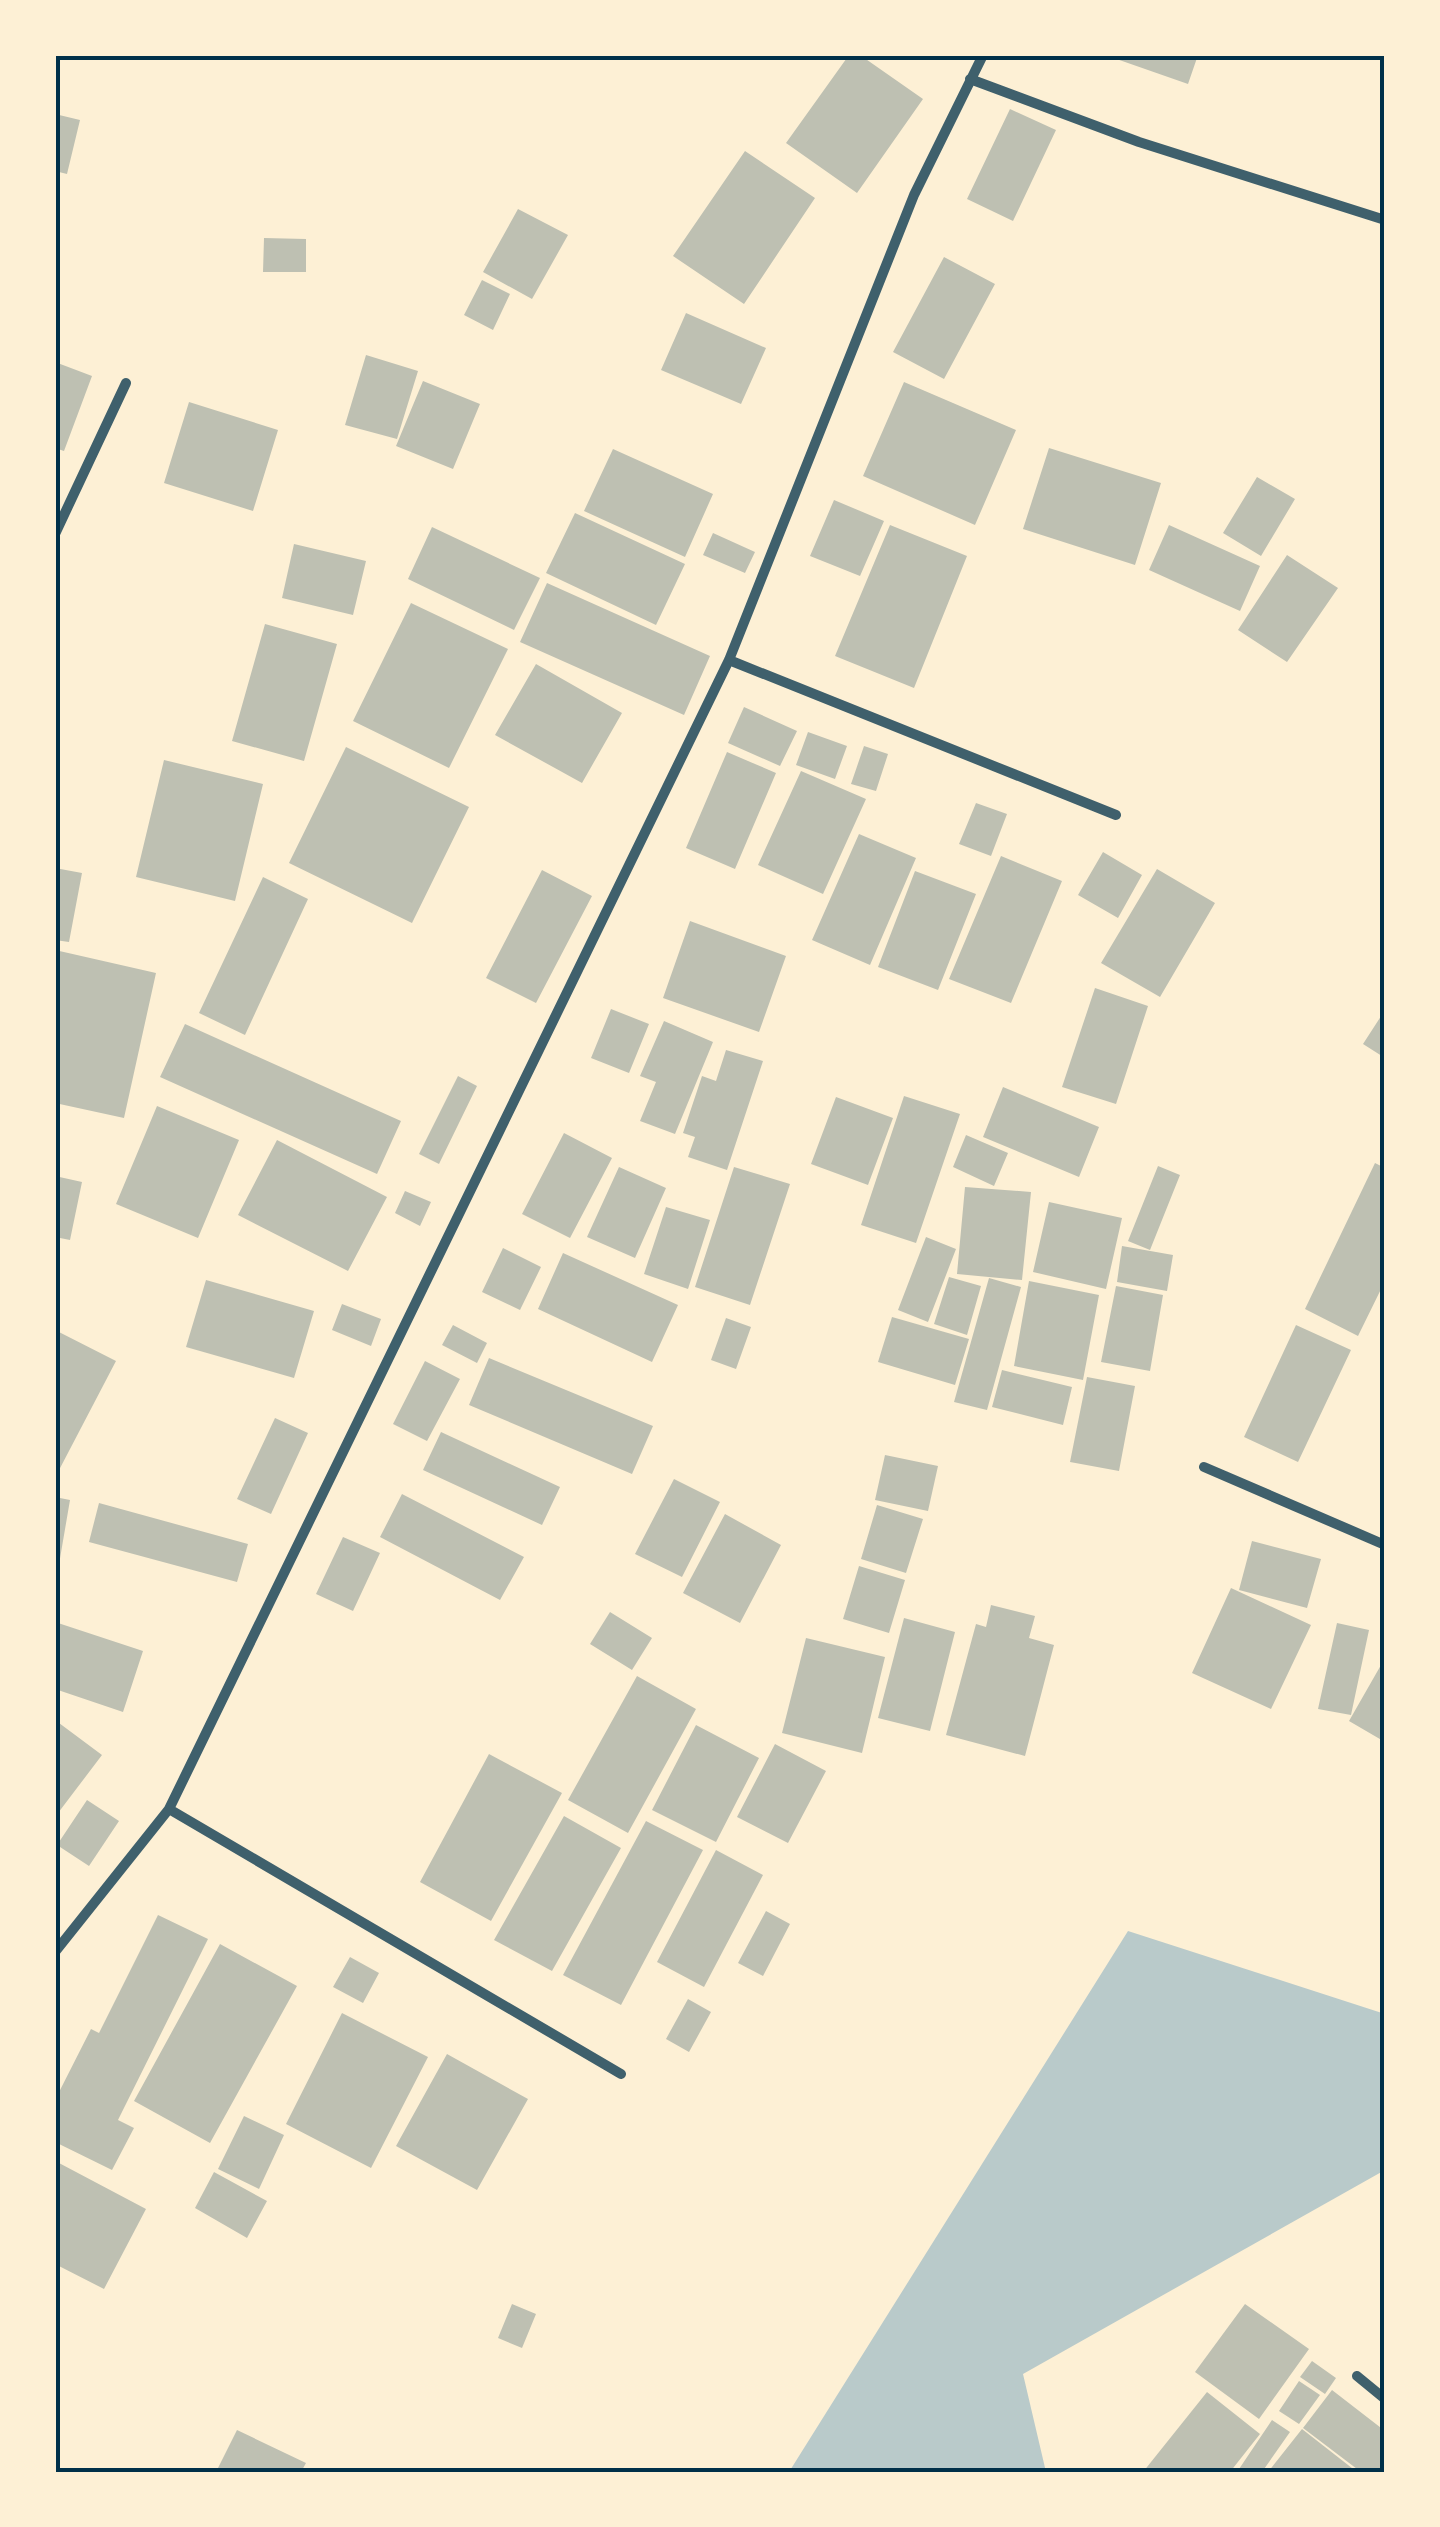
<svg xmlns="http://www.w3.org/2000/svg" width="1440" height="2527" font-family="Literata,serif">
  <style>
    .green { fill: #b9caca }
    .building { fill: #bec0b2 }
    .lines { fill: none; stroke-linecap: round; stroke-linejoin: round }
    .minor { stroke: #3f606c; stroke-width: 10 }
    .neatline { fill: none; stroke: #003049; stroke-width: 4 }
  </style>
  <rect width="100%" height="100%" fill="#fdf0d5"/>
  <path class="green" d="M 1128,1931 L 1385,2014 L 1385,2170 L 1023,2374 L 1046,2472 L 789,2472 Z"/>
  <path class="building" d="M 849,55 L 860,55 L 923,99 L 857,193 L 786,143 Z
    M 1105,55 L 1198,55 L 1188,84 Z
    M 1010,109 L 1056,130 L 1013,221 L 967,199 Z
    M 55,114 L 80,120 L 67,174 L 55,171 Z
    M 745,151 L 815,198 L 744,304 L 673,256 Z
    M 518,209 L 568,235 L 532,299 L 483,272 Z
    M 264,238 L 306,239 L 306,272 L 263,272 Z
    M 944,257 L 995,284 L 944,379 L 893,352 Z
    M 482,280 L 510,294 L 493,330 L 464,315 Z
    M 686,313 L 766,348 L 741,404 L 661,370 Z
    M 366,355 L 418,371 L 397,439 L 345,425 Z
    M 55,362 L 92,376 L 64,451 L 55,448 Z
    M 423,381 L 480,404 L 453,469 L 396,446 Z
    M 904,382 L 1016,430 L 975,525 L 863,476 Z
    M 189,402 L 278,430 L 253,511 L 164,483 Z
    M 1049,448 L 1161,483 L 1135,565 L 1023,529 Z
    M 613,449 L 713,494 L 685,557 L 584,511 Z
    M 1257,477 L 1295,499 L 1261,556 L 1223,533 Z
    M 834,500 L 884,521 L 860,576 L 810,556 Z
    M 575,513 L 685,564 L 656,625 L 546,573 Z
    M 890,525 L 967,556 L 914,688 L 835,656 Z
    M 1169,525 L 1260,566 L 1240,611 L 1149,570 Z
    M 432,527 L 540,578 L 514,630 L 408,579 Z
    M 713,533 L 755,552 L 745,573 L 703,555 Z
    M 294,544 L 366,561 L 353,615 L 282,598 Z
    M 1287,555 L 1338,588 L 1287,662 L 1238,630 Z
    M 547,583 L 710,656 L 684,715 L 520,642 Z
    M 411,603 L 508,649 L 449,768 L 353,721 Z
    M 265,624 L 337,644 L 304,761 L 232,741 Z
    M 536,664 L 622,713 L 582,783 L 495,735 Z
    M 744,707 L 797,731 L 780,766 L 728,743 Z
    M 808,732 L 847,746 L 835,779 L 796,765 Z
    M 864,746 L 888,754 L 876,791 L 851,784 Z
    M 346,747 L 469,807 L 412,923 L 289,863 Z
    M 727,752 L 776,773 L 735,869 L 686,848 Z
    M 164,760 L 263,784 L 235,901 L 136,877 Z
    M 801,771 L 866,799 L 823,894 L 758,865 Z
    M 976,803 L 1007,814 L 991,856 L 959,844 Z
    M 859,834 L 916,858 L 870,965 L 812,940 Z
    M 1103,852 L 1142,875 L 1118,918 L 1078,895 Z
    M 1001,856 L 1062,881 L 1011,1003 L 949,979 Z
    M 55,868 L 82,873 L 69,942 L 55,940 Z
    M 1157,869 L 1215,903 L 1160,997 L 1101,963 Z
    M 542,870 L 592,896 L 536,1003 L 486,978 Z
    M 915,871 L 976,894 L 938,990 L 878,967 Z
    M 263,877 L 308,899 L 245,1035 L 199,1013 Z
    M 690,921 L 786,956 L 759,1032 L 663,998 Z
    M 55,950 L 156,973 L 124,1118 L 55,1103 Z
    M 1095,988 L 1148,1006 L 1116,1104 L 1062,1087 Z
    M 611,1009 L 649,1024 L 629,1073 L 591,1058 Z
    M 1385,1010 L 1385,1058 L 1363,1044 Z
    M 664,1021 L 713,1042 L 675,1134 L 640,1121 L 656,1082 L 640,1076 Z
    M 185,1024 L 401,1121 L 377,1174 L 160,1077 Z
    M 726,1050 L 763,1061 L 727,1170 L 688,1157 L 695,1137 L 683,1133 L 702,1076 L 716,1081 Z
    M 458,1076 L 477,1086 L 439,1164 L 419,1154 Z
    M 1003,1087 L 1099,1127 L 1079,1177 L 983,1137 Z
    M 904,1096 L 960,1114 L 916,1243 L 861,1225 Z
    M 836,1097 L 893,1118 L 868,1185 L 811,1164 Z
    M 157,1106 L 239,1140 L 198,1238 L 116,1204 Z
    M 564,1133 L 612,1158 L 570,1238 L 522,1214 Z
    M 966,1135 L 1008,1153 L 994,1186 L 953,1167 Z
    M 277,1140 L 387,1197 L 348,1271 L 238,1215 Z
    M 1375,1163 L 1385,1168 L 1385,1281 L 1358,1336 L 1305,1309 Z
    M 1158,1166 L 1180,1175 L 1150,1250 L 1128,1241 Z
    M 619,1167 L 666,1188 L 635,1258 L 587,1237 Z
    M 734,1167 L 790,1184 L 750,1305 L 695,1287 Z
    M 55,1176 L 82,1182 L 70,1240 L 55,1237 Z
    M 965,1187 L 1031,1192 L 1022,1280 L 957,1274 Z
    M 405,1191 L 431,1202 L 420,1226 L 395,1213 Z
    M 1049,1202 L 1122,1218 L 1106,1289 L 1033,1272 Z
    M 666,1207 L 710,1220 L 688,1289 L 644,1274 Z
    M 926,1237 L 956,1249 L 928,1322 L 898,1310 Z
    M 1122,1246 L 1173,1255 L 1167,1291 L 1117,1282 Z
    M 503,1248 L 541,1267 L 520,1310 L 482,1292 Z
    M 563,1253 L 678,1305 L 652,1362 L 538,1309 Z
    M 949,1277 L 981,1286 L 967,1335 L 934,1324 Z
    M 989,1278 L 1021,1287 L 987,1410 L 954,1402 Z
    M 206,1280 L 314,1311 L 294,1378 L 186,1347 Z
    M 1029,1281 L 1099,1295 L 1083,1380 L 1014,1366 Z
    M 1116,1286 L 1163,1295 L 1150,1371 L 1101,1362 Z
    M 342,1304 L 381,1319 L 371,1346 L 332,1330 Z
    M 892,1317 L 969,1339 L 955,1385 L 878,1362 Z
    M 726,1318 L 751,1327 L 736,1369 L 711,1360 Z
    M 453,1325 L 487,1343 L 477,1363 L 442,1345 Z
    M 1296,1325 L 1351,1350 L 1298,1462 L 1244,1437 Z
    M 55,1330 L 116,1361 L 58,1472 L 55,1471 Z
    M 489,1358 L 653,1426 L 632,1474 L 469,1405 Z
    M 425,1361 L 460,1379 L 427,1441 L 393,1424 Z
    M 1002,1370 L 1072,1387 L 1063,1425 L 992,1407 Z
    M 1087,1377 L 1135,1386 L 1119,1471 L 1070,1462 Z
    M 275,1418 L 308,1433 L 271,1514 L 237,1499 Z
    M 441,1432 L 560,1487 L 542,1525 L 423,1470 Z
    M 885,1455 L 938,1466 L 928,1511 L 875,1500 Z
    M 674,1479 L 720,1502 L 682,1577 L 635,1554 Z
    M 402,1494 L 524,1557 L 500,1600 L 380,1537 Z
    M 55,1497 L 70,1500 L 57,1576 L 55,1576 Z
    M 99,1503 L 248,1544 L 237,1582 L 89,1542 Z
    M 877,1505 L 923,1519 L 906,1573 L 861,1559 Z
    M 725,1514 L 781,1545 L 740,1623 L 683,1593 Z
    M 343,1537 L 380,1553 L 353,1611 L 316,1594 Z
    M 1252,1541 L 1321,1559 L 1307,1608 L 1239,1590 Z
    M 859,1566 L 905,1580 L 889,1633 L 843,1619 Z
    M 1231,1588 L 1311,1625 L 1271,1709 L 1192,1673 Z
    M 991,1605 L 1035,1616 L 1029,1638 L 1054,1645 L 1025,1756 L 946,1735 L 976,1624 L 986,1627 Z
    M 610,1612 L 652,1638 L 632,1670 L 590,1644 Z
    M 904,1618 L 955,1632 L 930,1731 L 878,1718 Z
    M 55,1622 L 143,1651 L 123,1712 L 55,1689 Z
    M 1337,1623 L 1369,1630 L 1351,1715 L 1318,1709 Z
    M 806,1638 L 885,1657 L 862,1753 L 782,1733 Z
    M 1385,1658 L 1385,1742 L 1349,1721 Z
    M 637,1676 L 696,1709 L 628,1833 L 568,1800 Z
    M 55,1720 L 102,1755 L 55,1817 Z
    M 696,1725 L 759,1758 L 716,1842 L 652,1810 Z
    M 775,1744 L 826,1771 L 788,1843 L 737,1817 Z
    M 489,1754 L 562,1793 L 491,1921 L 420,1882 Z
    M 87,1800 L 119,1821 L 89,1866 L 57,1845 Z
    M 564,1816 L 621,1848 L 552,1971 L 494,1940 Z
    M 646,1821 L 703,1850 L 621,2005 L 563,1975 Z
    M 716,1850 L 763,1875 L 704,1987 L 657,1962 Z
    M 766,1911 L 790,1924 L 763,1976 L 738,1963 Z
    M 158,1915 L 208,1939 L 118,2120 L 134,2128 L 112,2170 L 55,2142 L 55,2100 L 91,2029 L 99,2033 Z
    M 220,1944 L 297,1986 L 210,2143 L 134,2101 Z
    M 350,1957 L 379,1973 L 363,2003 L 333,1987 Z
    M 688,1999 L 711,2012 L 689,2052 L 666,2039 Z
    M 342,2013 L 428,2057 L 371,2168 L 286,2124 Z
    M 447,2054 L 528,2099 L 477,2190 L 396,2146 Z
    M 244,2116 L 284,2135 L 259,2189 L 218,2169 Z
    M 59,2163 L 146,2209 L 104,2289 L 55,2264 L 55,2171 Z
    M 214,2172 L 267,2201 L 247,2238 L 195,2208 Z
    M 512,2304 L 536,2314 L 522,2348 L 498,2338 Z
    M 1245,2304 L 1309,2349 L 1259,2419 L 1195,2372 Z
    M 1312,2361 L 1336,2378 L 1325,2394 L 1300,2377 Z
    M 1299,2381 L 1320,2395 L 1299,2424 L 1279,2411 Z
    M 1332,2390 L 1385,2431 L 1385,2472 L 1361,2472 L 1303,2428 Z
    M 1207,2392 L 1260,2434 L 1230,2472 L 1143,2472 Z
    M 1272,2420 L 1290,2432 L 1262,2472 L 1237,2472 Z
    M 1302,2429 L 1357,2472 L 1268,2472 Z
    M 237,2430 L 306,2463 L 301,2472 L 216,2472 Z"/>
  <g class="lines">
    <path class="minor" d="M 970,79 L 1139,142 L 1385,220
      M 55,534 L 126,383
      M 729,660 L 1116,815
      M 1204,1467 L 1385,1545
      M 169,1809 L 621,2074
      M 55,1952 L 169,1809 L 729,660 L 914,195 L 983,55
      M 1357,2376 L 1385,2399"/>
  </g>
  <rect width="1440" height="2527" fill="none" stroke="#fdf0d5" stroke-width="115"/>
  <rect x="58" y="58" width="1324" height="2412" class="neatline"/>
</svg>
